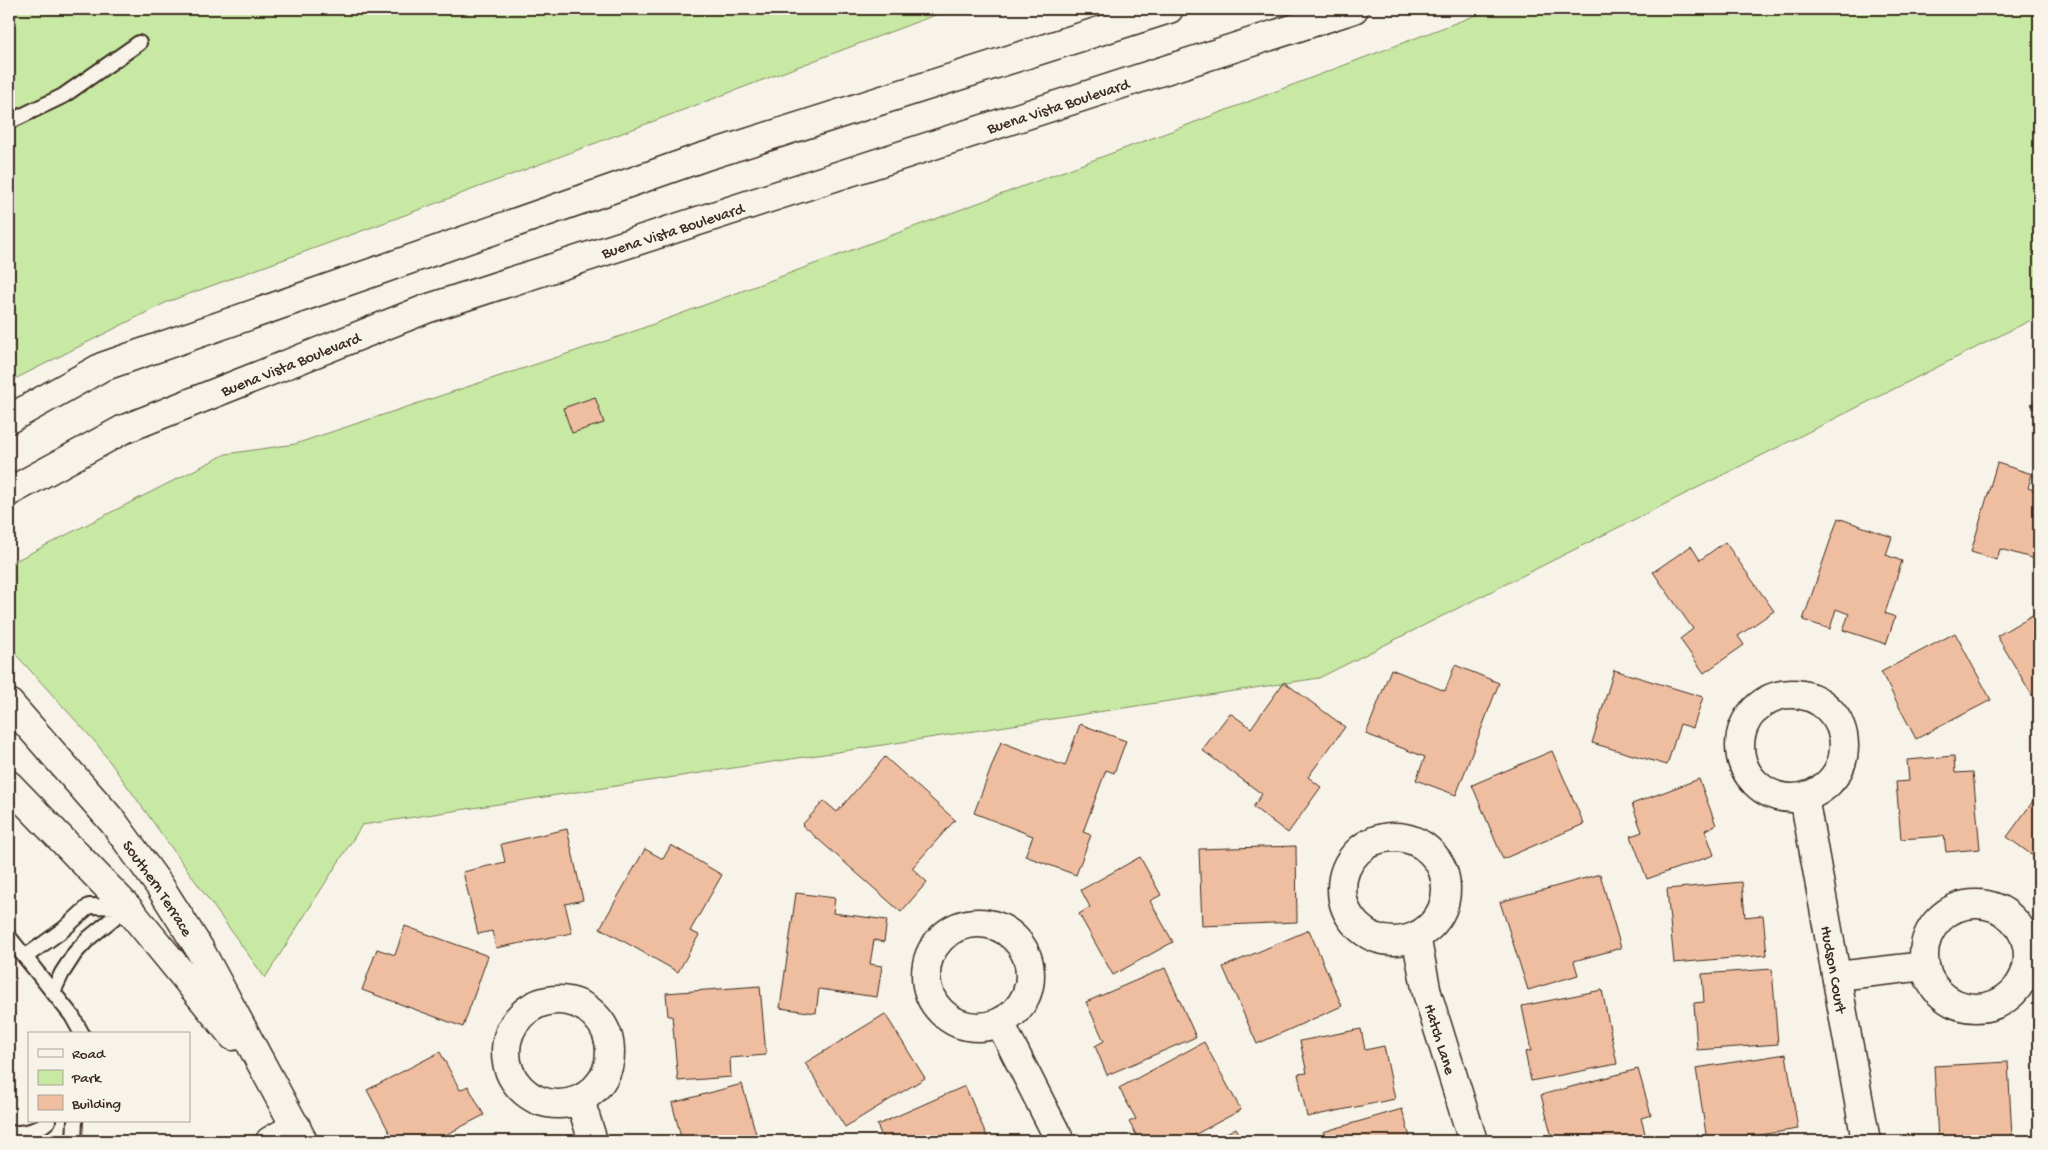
<svg xmlns="http://www.w3.org/2000/svg" width="2048" height="1150" font-family="'Gochi Hand',sans-serif">
  <style>
    .green { fill: #c7e9a3; stroke: #818a60 }
    .building { fill: #efbea0; stroke: #3b2a1e }
    .lines { fill: none; stroke-linecap: round; stroke-linejoin: round }
    .service-casing { stroke: #3b2a1e; stroke-width: 18 }
    .minor-casing { stroke: #3b2a1e; stroke-width: 31 }
    .tertiary-casing { stroke: #3b2a1e; stroke-width: 31 }
    .secondary-casing { stroke: #3b2a1e; stroke-width: 31 }
    .service { stroke: #f7f3e8; stroke-width: 14 }
    .minor { stroke: #f7f3e8; stroke-width: 28 }
    .tertiary { stroke: #f7f3e8; stroke-width: 28 }
    .secondary { stroke: #f7f3e8; stroke-width: 28 }
    .labels { text-anchor: middle; stroke-width: 4; stroke-linejoin: round; paint-order: stroke }
    .street-label { font-size: 16px; fill: #3b2a1e; stroke: #f7f3e8 }
  </style>
  <rect width="100%" height="100%" fill="#f7f3e8"/>
  <filter id="ink" filterUnits="userSpaceOnUse"><feTurbulence type="fractalNoise" baseFrequency=".02" numOctaves="2"/><feDisplacementMap in="SourceGraphic" scale="10" xChannelSelector="R" yChannelSelector="G"/><feConvolveMatrix kernelMatrix="1 2 1 2 8 2 1 2 1" color-interpolation-filters="sRGB"/></filter>
  <g filter="url(#ink)">
    <path class="green" d="M 9,9 L 951,9 L 389,221 L 167,302 L 9,382 Z
      M 1492,9 L 2039,9 L 2039,316 L 1319,678 L 362,825 L 265,978 L 97,744 L 9,647 L 9,564 L 226,454 L 295,444 L 624,335 L 1182,127 Z"/>
    <path class="building" d="M 595,397 L 604,423 L 572,433 L 563,408 Z
      M 2039,399 L 2039,417 L 2031,404 Z
      M 1997,463 L 2032,474 L 2028,488 L 2039,492 L 2039,560 L 2000,549 L 1997,560 L 1971,552 Z
      M 1838,518 L 1892,537 L 1886,555 L 1902,561 L 1885,613 L 1895,617 L 1886,644 L 1843,630 L 1849,614 L 1836,609 L 1830,629 L 1803,620 Z
      M 1725,542 L 1774,611 L 1738,636 L 1744,645 L 1704,673 L 1680,639 L 1693,629 L 1653,572 L 1691,546 L 1700,560 Z
      M 2039,611 L 2039,700 L 2036,702 L 1997,636 Z
      M 1955,633 L 1991,700 L 1916,739 L 1881,672 Z
      M 1455,665 L 1499,683 L 1456,795 L 1416,780 L 1425,757 L 1366,734 L 1391,669 L 1445,691 Z
      M 1614,670 L 1703,697 L 1693,728 L 1680,724 L 1667,765 L 1592,743 Z
      M 1284,682 L 1345,727 L 1308,777 L 1321,787 L 1288,833 L 1253,807 L 1262,794 L 1202,750 L 1230,713 L 1251,728 Z
      M 1080,724 L 1126,741 L 1114,773 L 1106,770 L 1083,832 L 1091,835 L 1076,875 L 1025,856 L 1033,836 L 974,813 L 1001,742 L 1065,766 Z
      M 1552,751 L 1584,824 L 1503,859 L 1472,785 Z
      M 1954,756 L 1955,773 L 1973,772 L 1980,849 L 1946,852 L 1944,836 L 1901,839 L 1896,782 L 1909,781 L 1907,760 Z
      M 885,757 L 955,820 L 912,868 L 927,882 L 901,912 L 802,825 L 824,801 L 837,812 Z
      M 1699,779 L 1716,825 L 1705,830 L 1714,855 L 1647,879 L 1631,836 L 1642,832 L 1632,804 Z
      M 2039,793 L 2039,860 L 2007,837 Z
      M 567,829 L 583,900 L 565,904 L 572,933 L 496,948 L 492,931 L 478,934 L 463,872 L 505,862 L 501,844 Z
      M 671,845 L 722,875 L 690,931 L 699,935 L 678,972 L 600,928 L 645,849 L 663,859 Z
      M 1296,846 L 1297,922 L 1202,926 L 1199,849 Z
      M 1140,857 L 1161,895 L 1150,901 L 1173,942 L 1113,975 L 1079,914 L 1090,907 L 1081,890 Z
      M 1600,874 L 1621,948 L 1574,961 L 1578,975 L 1528,990 L 1500,902 Z
      M 1742,882 L 1745,917 L 1763,915 L 1767,955 L 1674,963 L 1667,889 Z
      M 796,893 L 835,898 L 833,913 L 887,920 L 884,942 L 874,940 L 870,964 L 882,966 L 877,997 L 819,989 L 816,1013 L 780,1008 Z
      M 405,926 L 488,956 L 463,1027 L 362,990 L 377,949 L 395,955 Z
      M 1309,930 L 1342,1006 L 1257,1044 L 1223,967 Z
      M 1165,968 L 1196,1037 L 1107,1075 L 1095,1046 L 1104,1041 L 1086,1002 Z
      M 1772,969 L 1778,1044 L 1697,1050 L 1694,1003 L 1704,1002 L 1702,974 Z
      M 760,986 L 766,1055 L 730,1058 L 731,1077 L 678,1081 L 672,1016 L 668,1016 L 666,993 Z
      M 1602,990 L 1617,1064 L 1531,1081 L 1525,1052 L 1531,1051 L 1522,1006 Z
      M 885,1014 L 925,1078 L 845,1127 L 805,1063 Z
      M 1361,1029 L 1365,1050 L 1384,1046 L 1395,1099 L 1307,1117 L 1298,1074 L 1307,1073 L 1300,1041 Z
      M 1204,1042 L 1241,1110 L 1183,1141 L 1140,1141 L 1129,1122 L 1136,1119 L 1119,1088 Z
      M 440,1052 L 460,1090 L 468,1086 L 484,1115 L 434,1141 L 394,1141 L 367,1090 Z
      M 1786,1054 L 1798,1129 L 1722,1141 L 1707,1141 L 1696,1068 Z
      M 2008,1062 L 2012,1137 L 1938,1141 L 1934,1066 Z
      M 1638,1069 L 1651,1115 L 1641,1118 L 1647,1141 L 1553,1141 L 1541,1095 Z
      M 742,1084 L 758,1141 L 682,1141 L 672,1103 Z
      M 965,1086 L 989,1141 L 884,1141 L 877,1125 Z
      M 1402,1109 L 1411,1141 L 1326,1141 L 1323,1132 Z
      M 1236,1128 L 1244,1141 L 1211,1141 Z"/>
    <g class="lines">
      <defs>
        <path id="service" d="M 9,122 L 63,96 L 139,43
          M 9,937 L 72,1016 L 82,1034
          M 25,957 L 64,929 L 89,906 L 126,907
          M 53,992 L 62,973 L 75,953 L 89,938 L 127,907
          M 9,1133 C 22,1134 37,1131 48,1121
          M 74,1141 L 75,1121"/>
        <g id="minor">
          <circle cx="1792" cy="746" r="52"/>
          <path id="s1" d="M 1804,797 L 1866,1141"/>
          <circle cx="1394" cy="889" r="52"/>
          <circle cx="1976" cy="956" r="52"/>
          <circle cx="978" cy="975" r="52"/>
          <path id="s2" d="M 1416,936 L 1427,993 L 1473,1141"/>
          <path d="M 1837,976 L 1925,966"/>
          <circle cx="558" cy="1052" r="52"/>
          <path d="M 1000,1023 L 1060,1141"/>
          <path d="M 580,1100 L 593,1141"/>
          <path d="M 270,1141 L 296,1126"/>
        </g>
        <g id="tertiary">
          <path id="s3" d="M 9,703 L 114,823 L 159,885 L 199,948 L 303,1141"/>
          <path d="M 9,785 L 127,907 L 233,1036"/>
        </g>
        <g id="secondary">
          <path d="M 9,419 L 102,367 L 703,157 L 1169,9"/>
          <path id="s4" d="M 9,492 L 122,430 L 426,309 L 1354,9"/>
        </g>
      </defs>
      <use href="#service" class="service-casing"/>
      <use href="#minor" class="minor-casing"/>
      <use href="#tertiary" class="tertiary-casing"/>
      <use href="#secondary" class="secondary-casing"/>
      <use href="#service" class="service"/>
      <use href="#minor" class="minor"/>
      <use href="#tertiary" class="tertiary"/>
      <use href="#secondary" class="secondary"/>
    </g>
  </g>
  <g class="labels">
    <g class="street-label">
      <text dy="6" stroke="none"><textPath href="#s4" startOffset="1120">Buena Vista Boulevard</textPath></text>
      <text dy="6" stroke="none"><textPath href="#s4" startOffset="715">Buena Vista Boulevard</textPath></text>
      <text dy="6" stroke="none"><textPath href="#s4" startOffset="310">Buena Vista Boulevard</textPath></text>
      <text dy="6" stroke="none"><textPath href="#s3" startOffset="238">Southern Terrace</textPath></text>
      <text dy="6" stroke="none"><textPath href="#s1" startOffset="175">Hudson Court</textPath></text>
      <text dy="6" stroke="none"><textPath href="#s2" startOffset="106">Hatch Lane</textPath></text>
    </g>
  </g>
  <rect width="2048" height="1150" fill="none" stroke="#f7f3e8" stroke-width="30"/>
  <rect x="15" y="15" width="2018" height="1120" fill="none" stroke="#3b2a1e" stroke-width="2" filter="url(#ink)"/>
  <rect x="28" y="1032" width="162" height="90" fill="#f7f3e8" stroke="#aca397"/>
  <rect x="38" y="1049" width="25" height="8" fill="#f7f3e8" stroke="#aca397"/>
  <text x="72" y="1058" font-size="15" fill="#3b2a1e">Road</text>
  <rect x="38" y="1070" width="25" height="15" fill="#c7e9a3" stroke="#aca397"/>
  <text x="72" y="1082" font-size="15" fill="#3b2a1e">Park</text>
  <rect x="38" y="1095" width="25" height="15" fill="#efbea0" stroke="#aca397"/>
  <text x="72" y="1108" font-size="15" fill="#3b2a1e">Building</text>
</svg>
